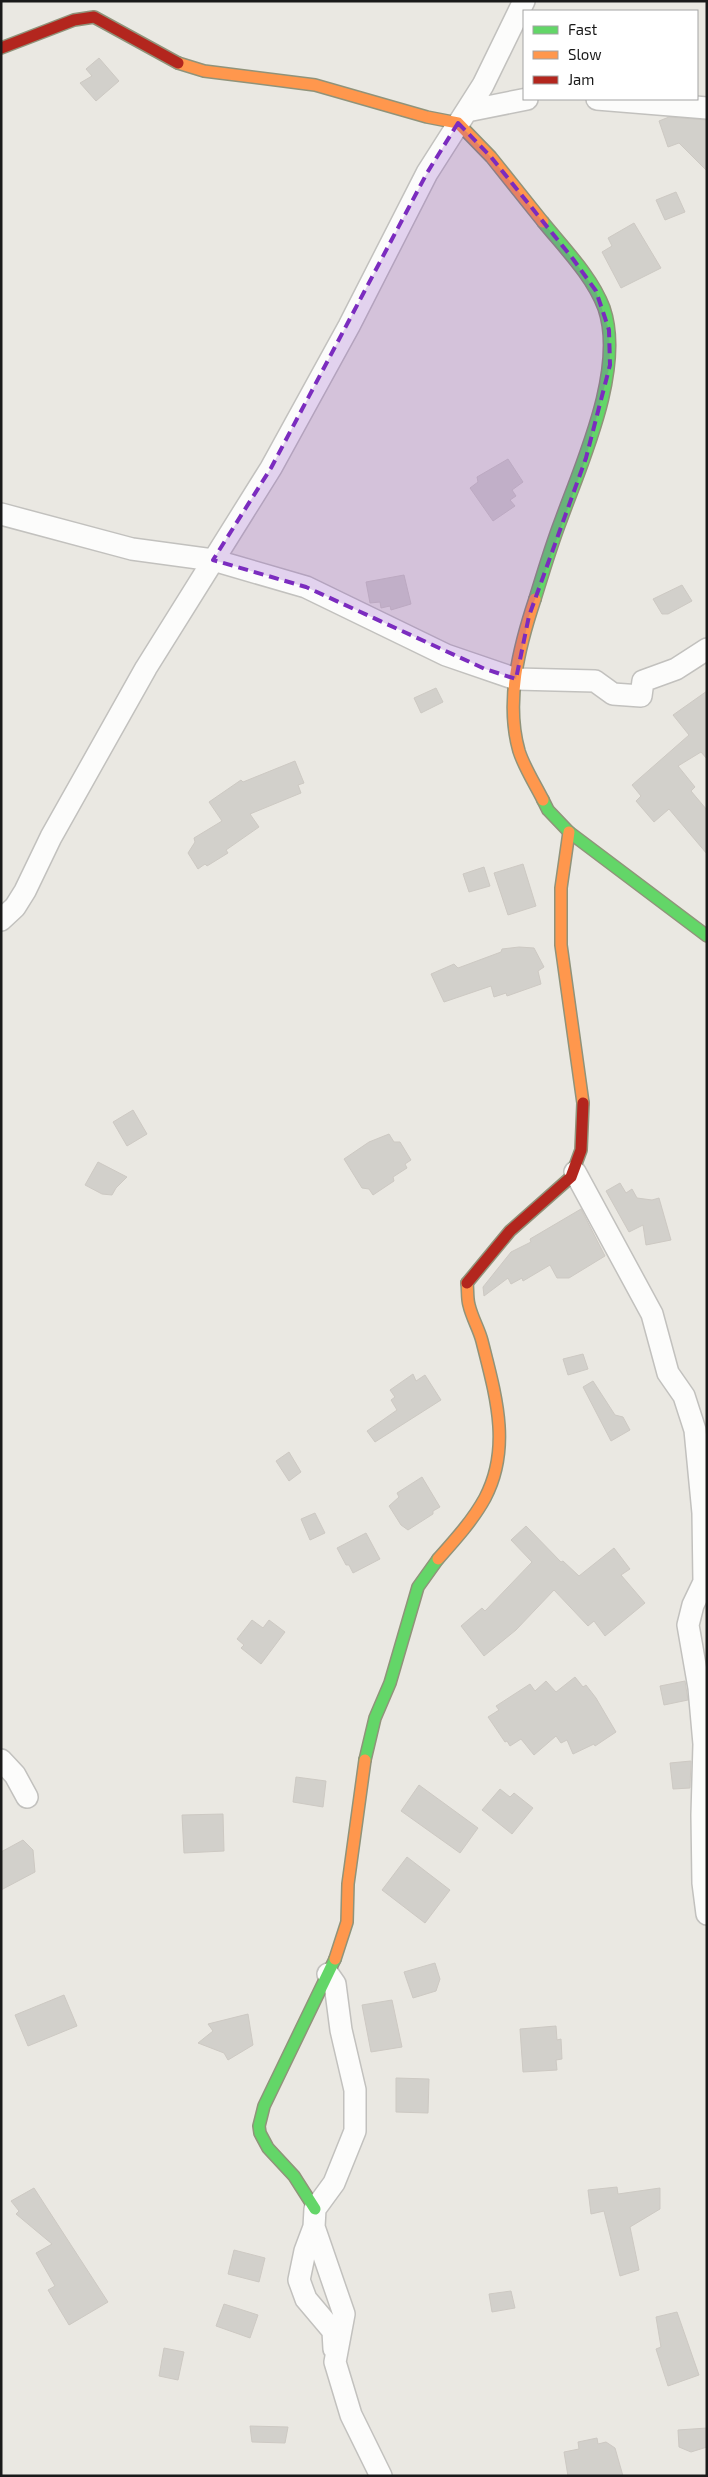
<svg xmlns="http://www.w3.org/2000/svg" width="708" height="2477" font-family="'Exo 2',sans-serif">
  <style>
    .building { fill: #d2d0cb; stroke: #cdc9c3 }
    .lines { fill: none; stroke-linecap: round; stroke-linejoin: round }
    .street-casing { stroke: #c2c1be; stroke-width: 24 }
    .fast-casing { stroke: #90937a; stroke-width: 14 }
    .slow-casing { stroke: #90937a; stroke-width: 14 }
    .jam-casing { stroke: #90937a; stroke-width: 14 }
    .street { stroke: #fcfcfb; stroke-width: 21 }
    .fast { stroke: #63d668; stroke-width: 11 }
    .slow { stroke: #ff974d; stroke-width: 11 }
    .jam { stroke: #b3261e; stroke-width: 11 }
    .marked { fill: #7b2cbf; fill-opacity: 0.2; stroke: #7b2cbf; stroke-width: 4; stroke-dasharray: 10 6; stroke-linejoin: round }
  </style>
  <rect width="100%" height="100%" fill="#eae8e2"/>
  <path class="building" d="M 99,58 L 119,81 L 96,101 L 80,83 L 92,76 L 86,69 Z
    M 669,117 L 707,120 L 707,171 L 679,143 L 668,147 L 659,121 Z
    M 676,192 L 685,212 L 665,220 L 656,200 Z
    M 634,223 L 661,268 L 621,288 L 602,252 L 612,246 L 608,238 Z
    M 508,459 L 523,482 L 512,490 L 516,496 L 510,500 L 515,506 L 493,521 L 470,488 L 478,482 L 477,477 Z
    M 404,575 L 411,604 L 391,610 L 390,606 L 381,608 L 380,602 L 370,603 L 366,582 Z
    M 682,585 L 692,601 L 668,614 L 662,614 L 653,599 Z
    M 436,688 L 443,702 L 421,713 L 414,698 Z
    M 707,691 L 707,759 L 701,752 L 678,766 L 695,787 L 691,791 L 707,810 L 707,854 L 669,809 L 654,822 L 636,801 L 641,796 L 632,785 L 689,735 L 673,715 Z
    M 295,761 L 304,783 L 298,785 L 301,793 L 250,814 L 259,827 L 226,850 L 228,853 L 207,866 L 205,864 L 198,869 L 188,853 L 195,842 L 194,838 L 222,821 L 209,802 L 241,780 L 243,782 Z
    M 523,864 L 536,906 L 508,915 L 494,873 Z
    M 484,867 L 490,886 L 469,892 L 463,874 Z
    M 519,947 L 534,948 L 544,967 L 538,971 L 541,984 L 507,996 L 506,993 L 494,997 L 491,986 L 444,1002 L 431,974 L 454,964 L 458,968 L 501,952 L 502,949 Z
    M 133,1110 L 147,1134 L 127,1146 L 113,1122 Z
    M 389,1134 L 394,1142 L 400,1142 L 411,1160 L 405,1164 L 407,1168 L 393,1177 L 394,1181 L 373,1195 L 369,1189 L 362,1188 L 344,1159 L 369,1142 Z
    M 98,1162 L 127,1177 L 116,1188 L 112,1195 L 102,1194 L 85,1185 Z
    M 620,1183 L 626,1193 L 632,1189 L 637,1198 L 652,1200 L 659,1198 L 671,1240 L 646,1245 L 643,1225 L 629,1232 L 606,1191 Z
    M 581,1209 L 605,1256 L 569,1278 L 557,1278 L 550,1265 L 523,1281 L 522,1278 L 511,1284 L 508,1278 L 484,1296 L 483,1287 L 511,1252 L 531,1242 L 530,1239 Z
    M 583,1354 L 588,1369 L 568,1375 L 563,1359 Z
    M 413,1374 L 416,1381 L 425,1375 L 441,1400 L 375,1442 L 367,1431 L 397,1410 L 391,1400 L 395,1397 L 390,1390 Z
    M 593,1381 L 615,1415 L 623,1417 L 630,1430 L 611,1441 L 583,1387 Z
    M 289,1452 L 301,1472 L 289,1481 L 276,1461 Z
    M 422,1477 L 440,1507 L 433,1511 L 433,1514 L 408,1530 L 401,1525 L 389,1506 L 399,1497 L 397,1493 Z
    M 315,1513 L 325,1533 L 310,1540 L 301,1519 Z
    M 526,1526 L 561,1562 L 563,1561 L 579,1576 L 614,1548 L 630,1569 L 621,1575 L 645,1603 L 605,1636 L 594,1621 L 588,1626 L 554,1590 L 516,1630 L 484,1656 L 461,1626 L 482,1608 L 485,1611 L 532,1562 L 511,1540 Z
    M 366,1533 L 380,1559 L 353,1573 L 349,1565 L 346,1565 L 337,1548 Z
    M 252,1620 L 263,1628 L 269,1620 L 285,1632 L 261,1664 L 241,1648 L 244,1645 L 237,1639 Z
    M 575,1677 L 583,1687 L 586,1685 L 596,1698 L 616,1732 L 595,1746 L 594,1744 L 573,1754 L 567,1740 L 561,1743 L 556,1736 L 534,1755 L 521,1739 L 510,1746 L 507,1741 L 505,1742 L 488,1717 L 499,1710 L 496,1706 L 530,1684 L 535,1691 L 546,1681 L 556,1692 Z
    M 685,1681 L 688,1700 L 664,1705 L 660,1686 Z
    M 691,1761 L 690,1788 L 673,1789 L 670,1763 Z
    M 296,1777 L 326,1781 L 323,1807 L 293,1802 Z
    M 419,1785 L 478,1828 L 460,1853 L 401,1811 Z
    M 500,1789 L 510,1797 L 514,1793 L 533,1808 L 512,1834 L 482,1810 Z
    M 223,1814 L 224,1851 L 184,1853 L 182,1815 Z
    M 23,1840 L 33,1850 L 35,1872 L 1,1890 L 1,1852 Z
    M 407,1857 L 450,1890 L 425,1923 L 382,1890 Z
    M 435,1963 L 440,1979 L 436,1991 L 413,1998 L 404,1972 Z
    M 64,1995 L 77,2026 L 28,2046 L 15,2015 Z
    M 392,2000 L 402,2047 L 371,2052 L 362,2005 Z
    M 248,2014 L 253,2045 L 228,2060 L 224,2053 L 198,2043 L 213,2031 L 208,2024 Z
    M 556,2026 L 557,2040 L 561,2039 L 562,2059 L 556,2060 L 557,2070 L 523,2072 L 520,2029 Z
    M 396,2078 L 429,2079 L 428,2113 L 396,2112 Z
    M 617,2187 L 618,2194 L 660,2188 L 660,2209 L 630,2227 L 639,2270 L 620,2276 L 604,2211 L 591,2214 L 588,2190 Z
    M 34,2188 L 108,2302 L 69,2325 L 48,2290 L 55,2286 L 36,2253 L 52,2244 L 16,2214 L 19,2211 L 11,2201 Z
    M 234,2250 L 265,2258 L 259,2282 L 228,2274 Z
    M 511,2291 L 515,2308 L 492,2312 L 489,2294 Z
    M 224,2304 L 258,2315 L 250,2338 L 216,2326 Z
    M 677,2312 L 699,2375 L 668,2386 L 656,2349 L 661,2347 L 656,2317 Z
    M 164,2348 L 184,2352 L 178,2380 L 159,2376 Z
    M 250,2426 L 288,2427 L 285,2443 L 252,2442 Z
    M 707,2428 L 707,2447 L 691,2452 L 679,2447 L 678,2430 Z
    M 597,2438 L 598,2444 L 606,2442 L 615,2448 L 623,2476 L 568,2476 L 564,2452 L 579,2449 L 578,2442 Z"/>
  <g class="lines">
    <defs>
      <path id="street" d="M 597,99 L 707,108
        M 467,111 L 527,99
        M 1,514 L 132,549 L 213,560 L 306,587 L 446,655 L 516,679 L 595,681 L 613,694 L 641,696 L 643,681 L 676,669 L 707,649
        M 1,920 L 15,907 L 25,891 L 51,837 L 146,668 L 271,468 L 349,326 L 427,173 L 483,85 L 524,1
        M 575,1172 L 652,1314 L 668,1373 L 684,1396 L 695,1430 L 703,1513 L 704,1582 L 693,1605 L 688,1625 L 699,1688 L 704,1744 L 702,1815 L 703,1883 L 707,1914
        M 1,1760 L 15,1775 L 27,1797
        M 328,1974 L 335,1984 L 341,2030 L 355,2090 L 355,2131 L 334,2183 L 315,2209 L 314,2227 L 344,2314 L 335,2362 L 351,2415 L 381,2476
        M 314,2227 L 305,2251 L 299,2280 L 306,2299 L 333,2331 L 334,2349"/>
      <path id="fast" d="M 535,599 C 543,573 551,546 561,520 C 582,462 625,369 604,308 C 592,276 564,248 543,222
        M 543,800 L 548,810 L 569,832 L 707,936
        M 365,1760 L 375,1718 L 390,1683 L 418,1587 L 438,1559
        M 315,2209 L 294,2176 L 268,2148 L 260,2133 L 259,2126 L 264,2106 L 335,1959"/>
      <path id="slow" d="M 178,63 L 204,71 L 315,85 L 427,117 L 458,123 L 491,157 L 543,222
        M 535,599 C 519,647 505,702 519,751 C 524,767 535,784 543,800
        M 569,832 L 561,888 L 561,945 L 583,1103
        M 438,1559 C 455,1540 473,1520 485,1498 C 512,1447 495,1393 482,1341 C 479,1329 472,1318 469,1305 C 467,1298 468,1290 467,1283
        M 335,1959 L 347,1922 L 348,1884 L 365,1760"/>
      <path id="jam" d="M 1,48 L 74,20 L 94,17 L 178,63
        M 467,1283 L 510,1231 L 571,1177 L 581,1150 L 583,1103"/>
    </defs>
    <use href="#street" class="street-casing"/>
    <use href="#fast" class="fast-casing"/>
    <use href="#slow" class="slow-casing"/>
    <use href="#jam" class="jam-casing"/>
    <use href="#street" class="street"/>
    <use href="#fast" class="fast"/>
    <use href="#slow" class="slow"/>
    <use href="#jam" class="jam"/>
  </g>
  <path class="marked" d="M 458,123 L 491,157 L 573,259 L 596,291 L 609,330 L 610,365 L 586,458 L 529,616 L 516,679 L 485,669 L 306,587 L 213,560 L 271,468 L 427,173 Z"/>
  <rect width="708" height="2477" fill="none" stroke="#1a1a1a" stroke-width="5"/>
  <rect x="523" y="10" width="175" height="90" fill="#ffffff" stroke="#a3a3a3"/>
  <rect x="533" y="26" width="25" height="8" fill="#63d668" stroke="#a3a3a3"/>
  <text x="568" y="35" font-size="15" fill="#1a1a1a">Fast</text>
  <rect x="533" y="51" width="25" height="8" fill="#ff974d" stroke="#a3a3a3"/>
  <text x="568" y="60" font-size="15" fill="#1a1a1a">Slow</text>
  <rect x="533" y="76" width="25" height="8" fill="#b3261e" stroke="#a3a3a3"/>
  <text x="568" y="85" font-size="15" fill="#1a1a1a">Jam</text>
</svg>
